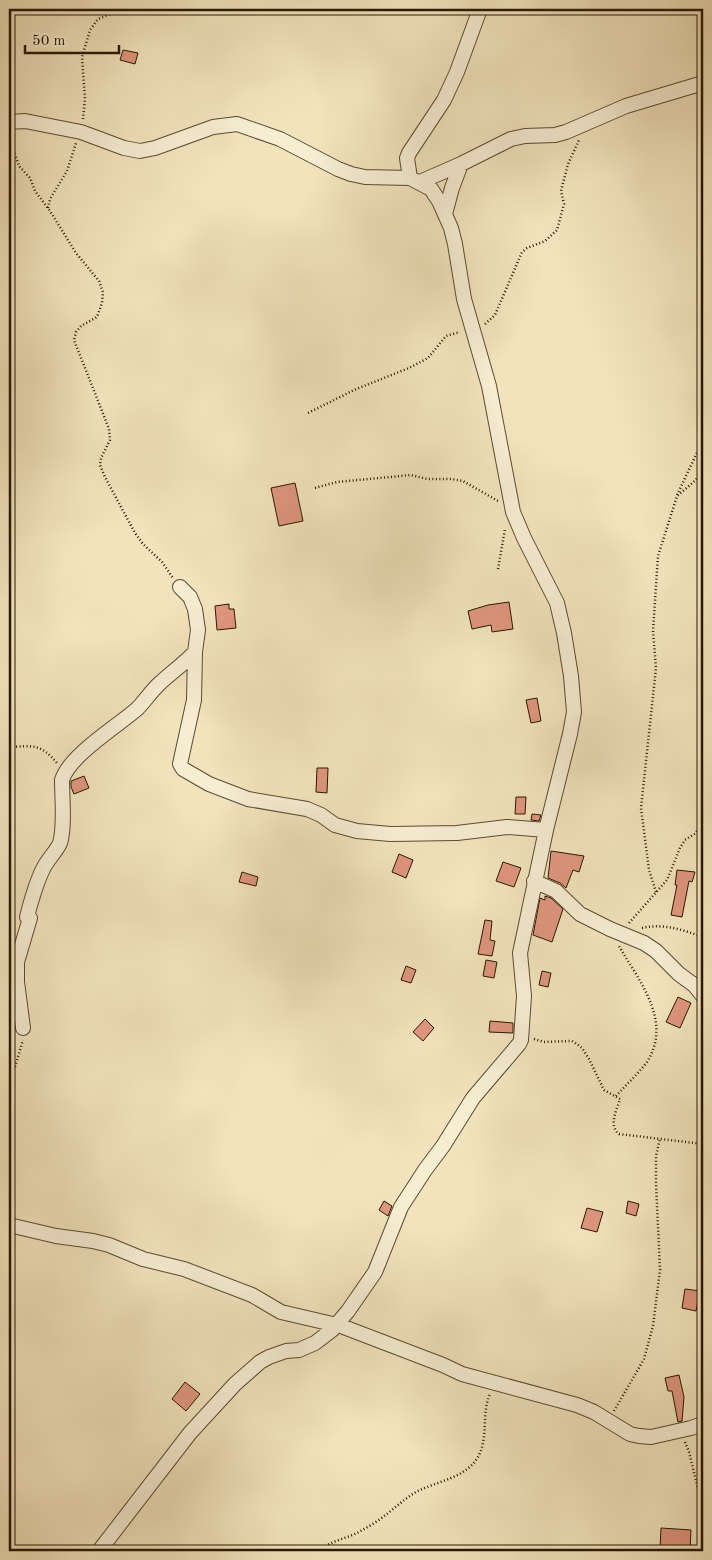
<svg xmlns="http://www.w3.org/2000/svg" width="712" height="1560" font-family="'Old Standard TT',serif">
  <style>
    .building { fill: #df967e; stroke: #281802 }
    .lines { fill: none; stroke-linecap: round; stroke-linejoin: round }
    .minor-casing { stroke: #5a4b30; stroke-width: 16 }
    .path { stroke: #281802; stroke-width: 2.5; stroke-dasharray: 1 2.5; stroke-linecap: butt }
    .minor { stroke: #f6edd3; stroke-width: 14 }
  </style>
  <rect width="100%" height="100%" fill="#f1e3bc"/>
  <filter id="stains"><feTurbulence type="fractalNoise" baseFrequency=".004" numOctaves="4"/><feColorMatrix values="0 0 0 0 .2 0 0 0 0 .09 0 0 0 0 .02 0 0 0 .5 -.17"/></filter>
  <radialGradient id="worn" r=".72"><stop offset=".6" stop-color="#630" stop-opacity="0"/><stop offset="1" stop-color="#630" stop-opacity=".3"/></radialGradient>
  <path class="building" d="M 123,50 L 138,53 L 135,64 L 120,60 Z
    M 295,483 L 303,521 L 279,526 L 271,488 Z
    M 509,602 L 513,629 L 492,632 L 491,625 L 472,629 L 468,611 L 488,605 Z
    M 229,604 L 229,609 L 234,609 L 236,628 L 217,630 L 215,606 Z
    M 537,698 L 541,721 L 531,723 L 526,700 Z
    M 317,768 L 328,768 L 327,793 L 316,792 Z
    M 84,776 L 89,788 L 74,794 L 71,787 L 71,781 Z
    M 516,797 L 526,797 L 525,814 L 515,814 Z
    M 532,814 L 541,815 L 539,821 L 531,820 Z
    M 551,851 L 584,856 L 579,872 L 573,870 L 566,888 L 560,883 L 548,878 Z
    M 399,854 L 413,860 L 406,878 L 392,872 Z
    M 503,862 L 521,868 L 514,887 L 496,881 Z
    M 677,870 L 695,872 L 692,882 L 689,881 L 682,917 L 671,915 L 677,885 L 675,885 Z
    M 242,872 L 258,877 L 256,886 L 239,882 Z
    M 545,896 L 551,898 L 563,909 L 552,942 L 533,935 L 540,898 L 545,900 Z
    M 485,920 L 492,921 L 490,940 L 495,941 L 492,956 L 478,954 Z
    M 486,960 L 497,962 L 494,978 L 483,976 Z
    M 406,966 L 416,970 L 411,983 L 401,980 Z
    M 542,971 L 551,973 L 548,987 L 539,985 Z
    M 678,997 L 691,1003 L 680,1028 L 666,1022 Z
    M 425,1019 L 434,1028 L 423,1041 L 413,1032 Z
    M 490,1021 L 513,1023 L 513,1033 L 489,1032 Z
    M 384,1201 L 392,1206 L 388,1216 L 379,1210 Z
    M 628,1201 L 639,1204 L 636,1216 L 626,1213 Z
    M 587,1208 L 603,1212 L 597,1232 L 581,1228 Z
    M 685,1289 L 700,1291 L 696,1311 L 682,1308 Z
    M 679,1375 L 684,1397 L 682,1421 L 678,1422 L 672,1391 L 668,1391 L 665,1378 Z
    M 185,1382 L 200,1394 L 186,1411 L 172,1399 Z
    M 661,1528 L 691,1530 L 690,1550 L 660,1549 Z"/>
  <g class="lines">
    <defs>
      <path id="minor" d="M 9,122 L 25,121 L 81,132 L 124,148 L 140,151 L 155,148 L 213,127 L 237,124 L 280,139 L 338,169 L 351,174 L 365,177 L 410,178 L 431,189 L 439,201 L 451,228 L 455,244 L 464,299 L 489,386 L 513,512 L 524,538 L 557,603 L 564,633 L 571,676 L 574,712 L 570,734 L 546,830 L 520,953 L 524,996 L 521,1040 L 519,1044 L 473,1098 L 443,1146 L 425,1170 L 401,1207 L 375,1272 L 348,1311 L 332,1330 L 315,1343 L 299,1350 L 286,1351 L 269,1357 L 260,1362 L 235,1384 L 190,1433 L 99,1551
        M 410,178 L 407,158 L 409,153 L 444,100 L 457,72 L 480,9
        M 420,182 L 461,164 L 511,139 L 525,136 L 555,135 L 566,132 L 626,106 L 703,83
        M 445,214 L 452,188 L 461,164
        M 180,587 L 190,597 L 195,609 L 198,630 L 195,652 L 194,700 L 180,764 L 183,769 L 209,784 L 248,799 L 307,809 L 321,815 L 335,825 L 357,831 L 390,834 L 457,833 L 507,827 L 546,830
        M 534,881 L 556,891 L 580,914 L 610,929 L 644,943 L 656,951 L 679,974 L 694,985 L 703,996
        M 23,1028 L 17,982 L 17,962 L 30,918 L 27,917 C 30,904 37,881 43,869 C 47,860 56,852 60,843 C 65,828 62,796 62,780 C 69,756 116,727 137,709 C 144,702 150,693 157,686 C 169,674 183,665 195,652
        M 9,1225 L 56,1236 L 93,1241 L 109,1245 L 143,1259 L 184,1269 L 252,1295 L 281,1312 L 341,1326 L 443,1365 L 462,1374 L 577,1405 L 594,1412 L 630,1434 L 639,1436 L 651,1437 L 691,1428 L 703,1424"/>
    </defs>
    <use href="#minor" class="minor-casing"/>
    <path class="path" d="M 83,119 L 85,99 L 82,57 L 90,30 L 98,19 L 123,9
      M 9,137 L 19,166 L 30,178 L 35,191 L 50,211 L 76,253 L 99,281 L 103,292 L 102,303 L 97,317 L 81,326 L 76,332 L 74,340 L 109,429 L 110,440 L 101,458 L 100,465 L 105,477 L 135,533 L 143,544 L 162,562 L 173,578
      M 48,208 L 50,199 L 67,171 L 76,143
      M 485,324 L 495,315 L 522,252 L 527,248 L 545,241 L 557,230 L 564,204 L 561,191 L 568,164 L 579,140
      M 308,413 L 354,390 L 409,368 L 428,358 L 446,336 L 460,332
      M 315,488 L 337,482 L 411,475 L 427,479 L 451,479 L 463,481 L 498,501
      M 677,495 L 703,440
      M 498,569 L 505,529
      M 9,747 C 33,746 40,743 57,763
      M 656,892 L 649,870 L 641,808 L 656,668 L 653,631 L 658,556 L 677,496 L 696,480 L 703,467
      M 629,923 L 667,880 L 680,848 L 685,840 L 696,833 L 703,820
      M 642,928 C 664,923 683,930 703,937
      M 534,1039 L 544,1042 L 572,1041 L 577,1044 L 582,1048 L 589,1059 L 604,1090 L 620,1099 C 617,1110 608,1125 619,1134 L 703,1144
      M 9,1087 L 23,1040
      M 616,1096 C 626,1085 638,1074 647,1062 C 673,1021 639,981 619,946
      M 614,1411 L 644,1359 L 653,1326 L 660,1270 L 656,1183 L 656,1156 L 660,1138
      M 685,1442 L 689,1452 L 701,1501 L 703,1548
      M 320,1551 C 329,1541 345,1539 357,1533 C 366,1528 375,1523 383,1517 C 394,1509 404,1499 416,1492 C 437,1481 466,1478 478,1457 C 489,1437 481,1414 490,1394"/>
    <use href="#minor" class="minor"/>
  </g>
  <rect width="712" height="1560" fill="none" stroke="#f1e3bc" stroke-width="30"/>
  <rect x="10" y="10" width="692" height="1540" fill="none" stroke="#281802" stroke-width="2.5"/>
  <rect x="15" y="15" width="682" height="1530" fill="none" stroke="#281802"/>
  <path d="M25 45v8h94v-8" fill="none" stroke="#281802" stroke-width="2.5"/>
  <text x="32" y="45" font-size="15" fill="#281802" stroke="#f6edd3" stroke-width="4" paint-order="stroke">50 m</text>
  <rect width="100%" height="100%" filter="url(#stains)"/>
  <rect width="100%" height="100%" fill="url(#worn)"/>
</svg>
